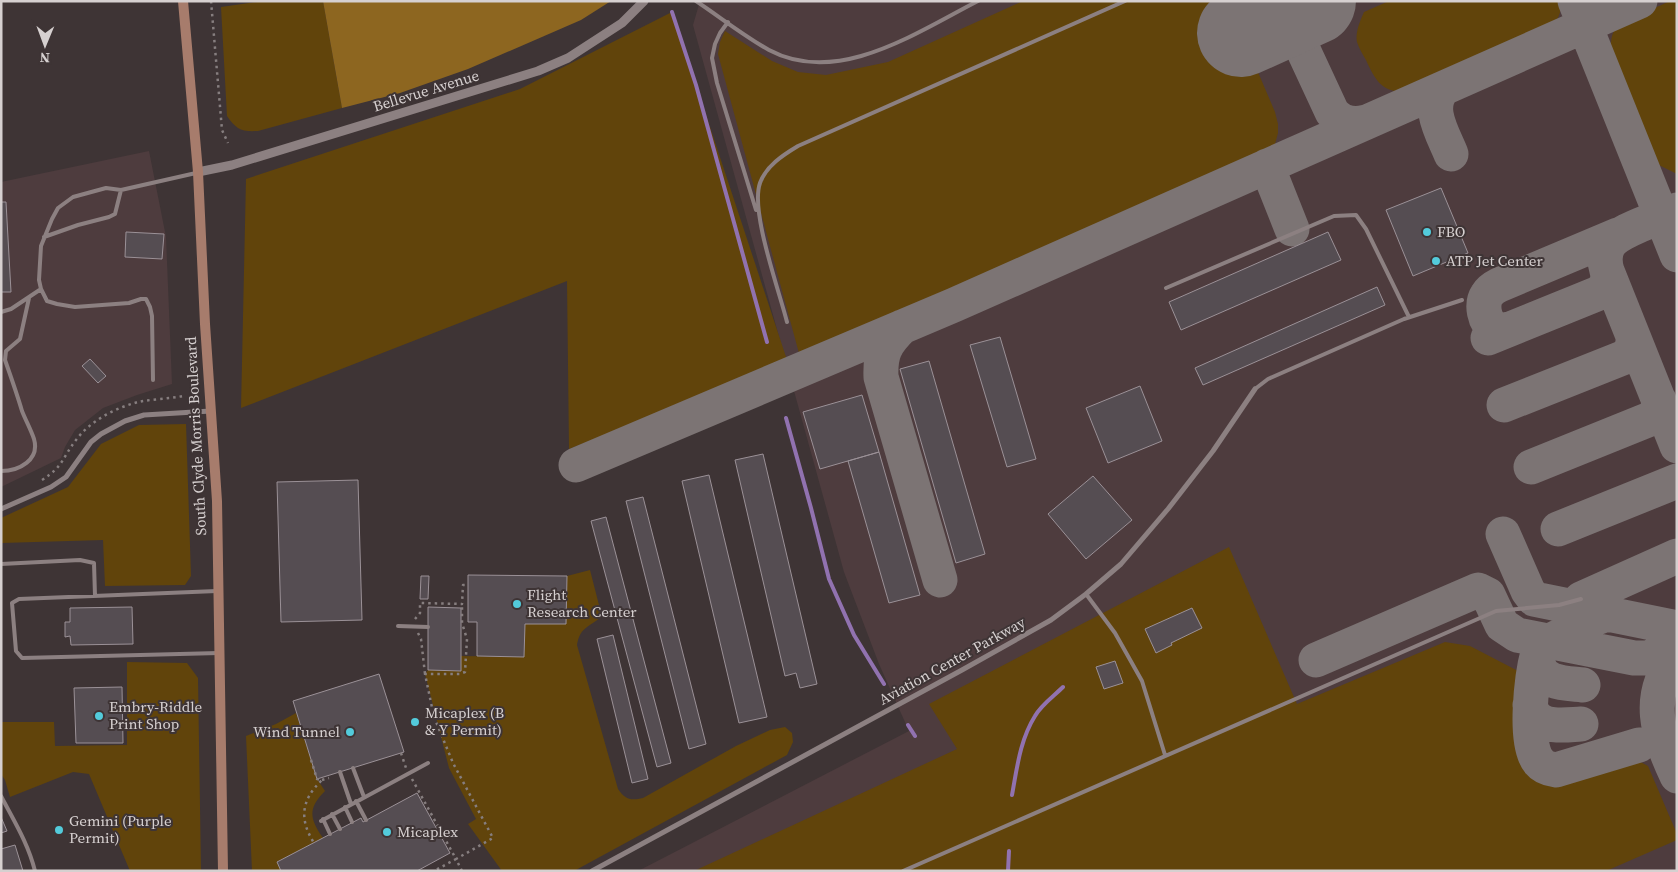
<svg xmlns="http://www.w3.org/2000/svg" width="1678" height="872" font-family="'Source Serif 4',serif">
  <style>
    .built { fill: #4e3c3e }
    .green { fill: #61440b }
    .forest { fill: #8d6620 }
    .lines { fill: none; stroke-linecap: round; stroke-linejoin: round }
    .stream { stroke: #9172b0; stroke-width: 4 }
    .taxiway { stroke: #7c7474; stroke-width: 35 }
    .runway { stroke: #7c7474; stroke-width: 88 }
    .building { fill: #554d52; stroke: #9b9197 }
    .path { stroke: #867e7f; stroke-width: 2.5; stroke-dasharray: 2.5 4; stroke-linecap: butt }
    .service { stroke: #8c8081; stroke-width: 4 }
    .minor { stroke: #8c8081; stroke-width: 5 }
    .tertiary { stroke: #8c8081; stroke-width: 9 }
    .secondary { stroke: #a77c6c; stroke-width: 10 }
    .poi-dot { fill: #53cbdb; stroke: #3e3435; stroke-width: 2 }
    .labels { text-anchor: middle; stroke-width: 4; stroke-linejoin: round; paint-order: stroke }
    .street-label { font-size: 15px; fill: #d6d0d0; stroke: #3e3435 }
    .poi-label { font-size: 15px; fill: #d6d0d0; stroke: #3e3435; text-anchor: start }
  </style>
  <rect width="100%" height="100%" fill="#3e3435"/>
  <path class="built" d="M 700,1 L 1677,1 L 1677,871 L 638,871 L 909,731 L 879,664 L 844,572 L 693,25 Z
    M 149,151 L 166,237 L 172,384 L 137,395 L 103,408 L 75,430 L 65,447 L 61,458 L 1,487 L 1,182 Z"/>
  <path class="green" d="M 264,1 L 323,1 L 342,108 L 258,131 C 241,132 236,129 227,116 L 221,7 Z
    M 1023,1 L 1234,1 L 1229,4 L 1275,112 L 1278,124 L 1278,133 L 1275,144 L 1269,151 L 1246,158 L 800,357 L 718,54 L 720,42 L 725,31 L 772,61 L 798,72 L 826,75 L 888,62 Z
    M 1389,1 L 1562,1 C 1561,13 1558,21 1549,29 L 1412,90 C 1384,96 1376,82 1366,60 C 1363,55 1359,48 1357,42 C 1355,33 1360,21 1364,12 Z
    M 1670,1 L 1677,1 L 1677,174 L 1655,163 L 1611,54 C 1611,47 1610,38 1614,31 C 1621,21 1658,7 1670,1 Z
    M 672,12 L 788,363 L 569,449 L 567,281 L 241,408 L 246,179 L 520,89 Z
    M 186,424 L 191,576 L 185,585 L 105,586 L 103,540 L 1,543 L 1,518 L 68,487 L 101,444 L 139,425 Z
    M 1229,547 L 1297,704 L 1445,642 L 1470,646 L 1520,672 C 1519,700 1511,753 1534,774 C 1541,780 1550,782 1559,782 L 1635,759 L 1648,766 L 1677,834 L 1677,840 L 1606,871 L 694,871 L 957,749 L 929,704 Z
    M 590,570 L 600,609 L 600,618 C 587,628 580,628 577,645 L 618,789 C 625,799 630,801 643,798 L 736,746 L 770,730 L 785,727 L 792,733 L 793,742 L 787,755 L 574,871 L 502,871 L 468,824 L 476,819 L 449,768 L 425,674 L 428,670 L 461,671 L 461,656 L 524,657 L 525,624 L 566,624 L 567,576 Z
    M 127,662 L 187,663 L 198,678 L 201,871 L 130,871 L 89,774 L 73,772 L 10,797 L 5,780 L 1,774 L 1,722 L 54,722 L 55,746 L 127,745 Z
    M 296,713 L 317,779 L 325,791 C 307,809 310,819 323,838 L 277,862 L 281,871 L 252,871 L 246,736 L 276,724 Z"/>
  <path class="forest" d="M 323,1 L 611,1 L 581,20 L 468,69 L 400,93 L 342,108 Z"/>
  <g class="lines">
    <path class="stream" d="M 672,12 L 696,85 L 767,342
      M 786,418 L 811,508 L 829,579 L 854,635 L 884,684
      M 908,725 L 915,736
      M 1012,795 C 1017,768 1020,740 1035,716 C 1041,705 1054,696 1063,687
      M 1008,871 L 1009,851"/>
    <path class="taxiway" d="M 1575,1 L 1677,255
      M 1286,13 L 1332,112 C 1341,123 1353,126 1366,122
      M 1444,88 C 1425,106 1443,134 1451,154
      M 1267,166 L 1292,229
      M 1677,210 C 1664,215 1652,220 1640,225 C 1617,235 1599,243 1607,271 L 1677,446
      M 902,327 C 885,344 880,353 881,377 L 940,580
      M 1510,329 C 1505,330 1499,331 1494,328 C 1484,322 1481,304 1487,295 C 1490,290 1495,287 1499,285 L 1618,235
      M 1488,338 L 1599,293 L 1607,285 L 1608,274
      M 1504,405 L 1625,357 L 1633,348 L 1633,337
      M 576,465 L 954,305 L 1640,1
      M 1531,467 L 1650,419 L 1658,411 L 1659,400
      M 1558,529 L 1677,481
      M 1503,534 L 1528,591 L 1534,599 L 1677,628
      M 1581,599 L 1677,556
      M 1611,615 L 1604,615 L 1596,618 L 1548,642 L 1543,645 L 1538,652 C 1532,674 1523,744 1539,762 C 1543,767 1549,769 1556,770 L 1639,745
      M 1537,643 C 1539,650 1536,657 1538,664 C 1543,684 1566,683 1583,685
      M 1677,656 C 1644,696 1658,735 1677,776
      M 1316,660 L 1478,590 L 1488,595 L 1502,625 L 1517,635 L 1634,658 L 1648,658 L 1677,646
      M 1530,705 C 1536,730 1561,725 1581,724"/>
    <path class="runway" d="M 1241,33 L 1312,1"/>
  </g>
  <path class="building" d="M 1441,188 L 1468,253 L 1413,276 L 1386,210 Z
    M 1,202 L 6,202 L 11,292 L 1,292 Z
    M 126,232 L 164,234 L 162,259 L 125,257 Z
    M 1328,232 L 1341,260 L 1181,330 L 1169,302 Z
    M 1377,287 L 1385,305 L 1203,385 L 1195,368 Z
    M 1000,337 L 1036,459 L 1007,467 L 970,345 Z
    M 90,359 L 106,376 L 98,383 L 82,366 Z
    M 929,361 L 985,554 L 956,563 L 900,369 Z
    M 1140,386 L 1162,441 L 1108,463 L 1086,408 Z
    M 862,395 L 879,452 L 820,469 L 803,412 Z
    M 879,452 L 920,595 L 889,603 L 848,461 Z
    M 763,454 L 817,684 L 800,688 L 796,673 L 785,676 L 735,460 Z
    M 709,475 L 767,717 L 739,723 L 682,481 Z
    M 1093,476 L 1132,520 L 1086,559 L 1048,514 Z
    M 358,480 L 362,620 L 281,622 L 277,482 Z
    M 643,497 L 706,744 L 689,749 L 626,501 Z
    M 606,517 L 671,763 L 657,767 L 591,521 Z
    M 468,575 L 567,576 L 566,624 L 525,624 L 524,657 L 477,656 L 477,622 L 468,622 Z
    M 421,576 L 429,576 L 428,599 L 420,599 Z
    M 132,607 L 133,644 L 71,645 L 70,636 L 65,637 L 65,622 L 70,622 L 70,608 Z
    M 428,607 L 461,608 L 461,671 L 428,670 Z
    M 1192,608 L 1202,628 L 1171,643 L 1172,645 L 1156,653 L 1145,629 Z
    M 613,635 L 648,779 L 632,783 L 597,639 Z
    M 1115,661 L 1123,683 L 1104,689 L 1096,667 Z
    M 379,674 L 404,752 L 317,779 L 293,701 Z
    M 122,687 L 123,743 L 76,743 L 74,688 Z
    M 417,793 L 450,853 L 417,871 L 281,871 L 277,862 L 361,818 L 363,822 Z
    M 1,817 L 7,831 L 1,833 Z
    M 15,845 L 23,871 L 1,871 L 1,849 Z"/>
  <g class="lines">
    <path class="path" d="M 211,1 L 222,130 L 228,143
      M 42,480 C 64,466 62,458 76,440 C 90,421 115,408 138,402 C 152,399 168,399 183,396
      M 415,619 L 420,613 L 420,603 L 462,604 L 463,585 L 468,585
      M 418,633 L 421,639 L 425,674
      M 401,753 L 406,768
      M 311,760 L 317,779 L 322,780 C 301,800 299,819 314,843
      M 412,779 L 456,859 L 434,871
      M 322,780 L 329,778
      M 462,871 L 456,859 L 493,838 L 453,763 L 434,717 L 425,674 L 460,674 L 465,672 L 467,639 L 462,623 L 462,604"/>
    <path class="service" d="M 696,1 C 720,17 744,36 769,50 C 838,87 917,32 978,1
      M 728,22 L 720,33 L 715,44 L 712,58 L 717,83 L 756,210
      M 44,237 L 78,225 L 109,217 L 115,214 L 121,190
      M 1166,288 L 1334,216 L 1356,215 L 1366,229 L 1409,317
      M 1,312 L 11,309 L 41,289
      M 787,322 C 779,290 750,211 760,183 C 766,166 783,155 798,146 L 1125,1
      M 153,380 L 152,316 L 150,307 L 146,299 L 141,299 L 129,303 L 75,307 L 57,304 L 47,301 L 41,289 L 39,280 L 41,246 L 52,219 L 58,208 L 73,197 L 106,188 L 121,190 L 196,173
      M 1255,389 L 1268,379 L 1404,319 L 1462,300
      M 1,471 C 19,471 40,460 34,439 C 31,430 26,421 22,411 C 17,394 11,377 5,360 L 6,351 L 20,339 L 29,298
      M 1,564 L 80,560 L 94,563 L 95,596
      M 217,591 L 19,599 L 12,603 L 16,651 L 22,658 L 219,653
      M 1086,594 L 1115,633 L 1142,681 L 1165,755
      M 398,626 L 428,627
      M 353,768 L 364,797
      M 340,772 L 351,804
      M 1,796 C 14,821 28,843 35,871
      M 356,801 L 366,820
      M 345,807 L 352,822
      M 332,814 L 340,829
      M 323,819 L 330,834
      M 321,821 L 428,763
      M 903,871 L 1496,611 L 1559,605 L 1581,599"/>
    <path class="minor" d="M 1,509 L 51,487 L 66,477 L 91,442 L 101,434 L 125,421 L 144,415 L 211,411
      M 592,871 L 962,670 L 1051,620 L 1086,594 L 1121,564 L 1168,509 L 1213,451 L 1255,389"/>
    <path class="tertiary" d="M 198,172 L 232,165 L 538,71 L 568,58 L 622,23 L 644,1"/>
    <path class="secondary" d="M 183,1 L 198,172 L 205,324 L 217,501 L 223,871"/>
  </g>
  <g class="poi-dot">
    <circle cx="1427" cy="232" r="5"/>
    <circle cx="1436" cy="261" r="5"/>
    <circle cx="517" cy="604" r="5"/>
    <circle cx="99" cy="716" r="5"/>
    <circle cx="415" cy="722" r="5"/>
    <circle cx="350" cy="732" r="5"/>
    <circle cx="59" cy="830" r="5"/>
    <circle cx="387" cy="832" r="5"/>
  </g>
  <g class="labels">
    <g class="street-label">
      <text transform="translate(426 91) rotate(-17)" y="5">Bellevue Avenue</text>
      <text transform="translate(196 436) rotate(-93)" y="5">South Clyde Morris Boulevard</text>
      <text transform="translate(952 661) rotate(-29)" y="5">Aviation Center Parkway</text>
    </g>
    <g class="poi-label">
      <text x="1437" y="237">FBO</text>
      <text x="1446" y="266">ATP Jet Center</text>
      <text x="527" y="600">Flight<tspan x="527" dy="17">Research Center</tspan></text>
      <text x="109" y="712">Embry-Riddle<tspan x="109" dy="17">Print Shop</tspan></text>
      <text x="425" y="718">Micaplex (B<tspan x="425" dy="17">&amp; Y Permit)</tspan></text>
      <text x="340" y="737" text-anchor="end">Wind Tunnel</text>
      <text x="69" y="826">Gemini (Purple<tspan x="69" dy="17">Permit)</tspan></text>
      <text x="397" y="837">Micaplex</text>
    </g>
  </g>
  <rect width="1678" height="872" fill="none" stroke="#d6d0d0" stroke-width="5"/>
  <g transform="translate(45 45) rotate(181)" stroke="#3e3435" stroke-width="4" paint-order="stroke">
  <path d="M0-4L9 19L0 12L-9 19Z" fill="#d6d0d0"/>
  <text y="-8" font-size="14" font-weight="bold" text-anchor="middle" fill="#d6d0d0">N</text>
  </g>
</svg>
